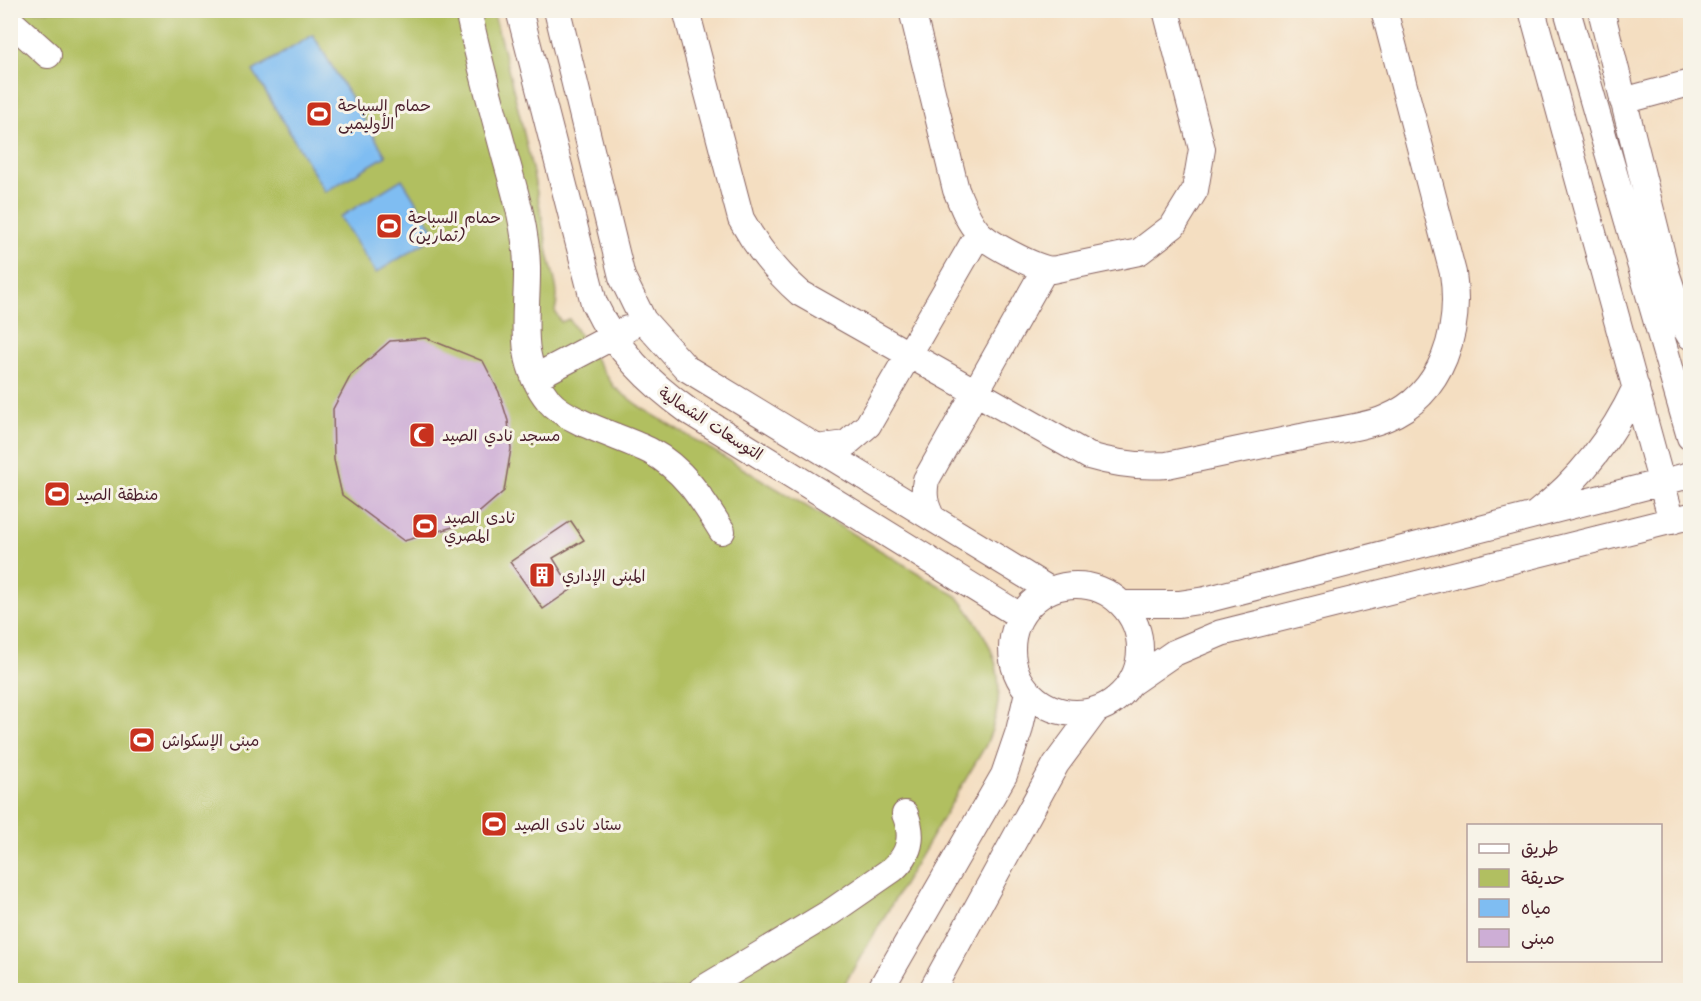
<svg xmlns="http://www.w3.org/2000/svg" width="1701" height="1001" font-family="Kalam,'Playpen Sans Arabic',sans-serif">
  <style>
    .green { fill: #b1bf61; stroke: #7e6f46; stroke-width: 1.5 }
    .water { fill: #7fbdf2; stroke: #646e8e; stroke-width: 1.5 }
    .building { fill: #cdaed6 }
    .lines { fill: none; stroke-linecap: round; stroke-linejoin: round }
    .minor-casing { stroke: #866260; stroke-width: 28 }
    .minor { stroke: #fff; stroke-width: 26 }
    .labels { text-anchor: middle; stroke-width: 6; stroke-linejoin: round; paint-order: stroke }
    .poi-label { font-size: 16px; fill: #4a1f2b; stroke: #f7f3e8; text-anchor: start }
    .street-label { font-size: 16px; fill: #4a1f2b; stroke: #f7f3e8 }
  </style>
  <rect width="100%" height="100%" fill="#f7f3e8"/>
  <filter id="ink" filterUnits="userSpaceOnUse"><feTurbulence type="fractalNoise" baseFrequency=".0167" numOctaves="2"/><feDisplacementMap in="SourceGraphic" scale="12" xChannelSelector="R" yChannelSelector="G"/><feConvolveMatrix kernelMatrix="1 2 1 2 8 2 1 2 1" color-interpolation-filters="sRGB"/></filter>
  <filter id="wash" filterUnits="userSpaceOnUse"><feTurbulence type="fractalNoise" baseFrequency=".008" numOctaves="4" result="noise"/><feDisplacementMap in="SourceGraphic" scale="24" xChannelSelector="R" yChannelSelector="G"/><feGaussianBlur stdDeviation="1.35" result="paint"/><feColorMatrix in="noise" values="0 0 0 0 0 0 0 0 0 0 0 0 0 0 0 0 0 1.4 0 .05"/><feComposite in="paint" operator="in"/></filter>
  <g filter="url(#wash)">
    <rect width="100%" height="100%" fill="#f4dec1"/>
    <path class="green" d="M 11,11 L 493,11 C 514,91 535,171 548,253 C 552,274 561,290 555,311 L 561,322 L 569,319 L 614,387 L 640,407 L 957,596 C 997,645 1012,685 986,745 L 841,990 L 11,990 Z"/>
    <path class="water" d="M 313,35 L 386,156 L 325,192 L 253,71 Z
      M 402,179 L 437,235 L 376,273 L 340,217 Z"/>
    <g id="blocks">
      <path class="building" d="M 426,338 L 483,361 L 499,392 L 508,421 L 511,449 L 504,491 L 467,523 L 404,541 L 342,495 L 334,460 L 333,409 L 351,375 L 390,341 Z
        M 571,521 L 584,540 L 553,558 L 572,589 L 543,609 L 510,562 Z"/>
    </g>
  </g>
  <g filter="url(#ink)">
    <use href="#blocks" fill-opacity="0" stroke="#866260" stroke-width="1.5"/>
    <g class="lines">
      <defs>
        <path id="minor" d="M 468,10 C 478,59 492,107 505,156 C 515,192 526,228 527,266 C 528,316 515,359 549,401 C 566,422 625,438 650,451 C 684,469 702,499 722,531
          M 519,10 L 594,303 C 616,350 648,382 690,412 L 1020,616
          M 557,10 L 622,277 L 643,320 L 686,368 L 1050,590
          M 686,10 L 741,219 C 757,248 775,271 800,293 L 1089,456 C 1116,464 1139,467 1167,465 C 1212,456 1256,446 1301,437 C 1325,431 1364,428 1386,418 C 1444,394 1461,329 1453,273 L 1384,10
          M 912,10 L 956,190 C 962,204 967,220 978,232 C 989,244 1035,268 1052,270 L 1139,252 L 1173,226 L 1195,190 L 1202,149 L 1166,10
          M 1532,10 L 1672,521
          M 1567,10 L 1690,437
          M 1601,10 L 1667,275 L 1684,326 L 1690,336
          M 10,21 L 48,55
          M 1623,101 L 1690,83
          M 534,378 L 627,329
          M 817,448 L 846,444 L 868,425 L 979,233
          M 1537,513 C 1581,479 1612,438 1636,387
          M 932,518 C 925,505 923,495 926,480 L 1045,269
          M1012 649a64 64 0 1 1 128 0a64 64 0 1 1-128 0Z
          M 1123,604 L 1179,604 L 1205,600 L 1690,475
          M 1132,682 L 1174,653 L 1221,633 L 1690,516
          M 701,990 L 831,912 L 893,869 C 910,854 914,836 905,814
          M 880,990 L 1004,775 L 1019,731 L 1028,692
          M 932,990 L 1056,764 L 1096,710"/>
      </defs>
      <use href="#minor" class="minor-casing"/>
      <use href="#minor" class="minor"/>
    </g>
  </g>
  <defs>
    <symbol id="stadium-square" viewBox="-11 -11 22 22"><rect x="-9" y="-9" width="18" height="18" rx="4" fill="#c8321e" stroke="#f7f3e8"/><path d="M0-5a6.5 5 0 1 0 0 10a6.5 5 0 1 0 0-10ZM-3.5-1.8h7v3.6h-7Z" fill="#fff"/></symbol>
    <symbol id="mosque-square" viewBox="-11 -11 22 22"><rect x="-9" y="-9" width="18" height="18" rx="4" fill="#c8321e" stroke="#f7f3e8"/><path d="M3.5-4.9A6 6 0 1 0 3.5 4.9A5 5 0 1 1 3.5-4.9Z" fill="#fff"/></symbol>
    <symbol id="building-square" viewBox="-11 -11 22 22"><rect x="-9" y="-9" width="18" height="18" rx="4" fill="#c8321e" stroke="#f7f3e8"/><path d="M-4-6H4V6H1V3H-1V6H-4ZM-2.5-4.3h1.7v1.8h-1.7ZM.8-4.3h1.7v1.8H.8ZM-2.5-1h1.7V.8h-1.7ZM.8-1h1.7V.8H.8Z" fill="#fff"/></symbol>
  </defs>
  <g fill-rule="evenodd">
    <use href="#stadium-square" x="304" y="99" width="30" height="30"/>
    <use href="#stadium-square" x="374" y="211" width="30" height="30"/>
    <use href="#mosque-square" x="407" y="420" width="30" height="30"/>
    <use href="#stadium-square" x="42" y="479" width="30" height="30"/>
    <use href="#stadium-square" x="410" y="511" width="30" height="30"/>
    <use href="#building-square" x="527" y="560" width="30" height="30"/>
    <use href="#stadium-square" x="127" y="725" width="30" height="30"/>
    <use href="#stadium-square" x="479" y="809" width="30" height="30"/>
  </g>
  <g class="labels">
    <g class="poi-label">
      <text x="338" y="111">حمام السباحة<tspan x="338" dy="18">الأوليمبى</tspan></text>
      <text x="408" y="223">حمام السباحة<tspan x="408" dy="18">(تمارين)</tspan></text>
      <text x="442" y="441">مسجد نادي الصيد</text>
      <text x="76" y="500">منطقة الصيد</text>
      <text x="444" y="523">نادى الصيد<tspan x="444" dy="18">المصري</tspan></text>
      <text x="562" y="581">المبنى الإداري</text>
      <text x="162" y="746">مبنى الإسكواش</text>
      <text x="514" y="830">ستاد نادى الصيد</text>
    </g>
    <g class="street-label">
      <text transform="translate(711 423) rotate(33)" y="6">التوسعات الشمالية</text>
    </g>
  </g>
  <rect width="1701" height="1001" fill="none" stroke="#f7f3e8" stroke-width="36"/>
  <rect x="1467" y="824" width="195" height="138" fill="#f7f3e8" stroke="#b29e9c" stroke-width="1.5"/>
  <rect x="1479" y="844" width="30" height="9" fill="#ffffff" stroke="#b29e9c" stroke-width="1.5"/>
  <text x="1521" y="854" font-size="18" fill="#4a1f2b">طريق</text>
  <rect x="1479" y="869" width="30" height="18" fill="#b1bf61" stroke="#b29e9c" stroke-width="1.5"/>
  <text x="1521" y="884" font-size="18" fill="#4a1f2b">حديقة</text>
  <rect x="1479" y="899" width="30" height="18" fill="#7fbdf2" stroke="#b29e9c" stroke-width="1.5"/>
  <text x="1521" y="914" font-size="18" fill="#4a1f2b">مياه</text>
  <rect x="1479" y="929" width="30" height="18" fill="#cdaed6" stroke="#b29e9c" stroke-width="1.5"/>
  <text x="1521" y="944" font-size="18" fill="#4a1f2b">مبنى</text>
</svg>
